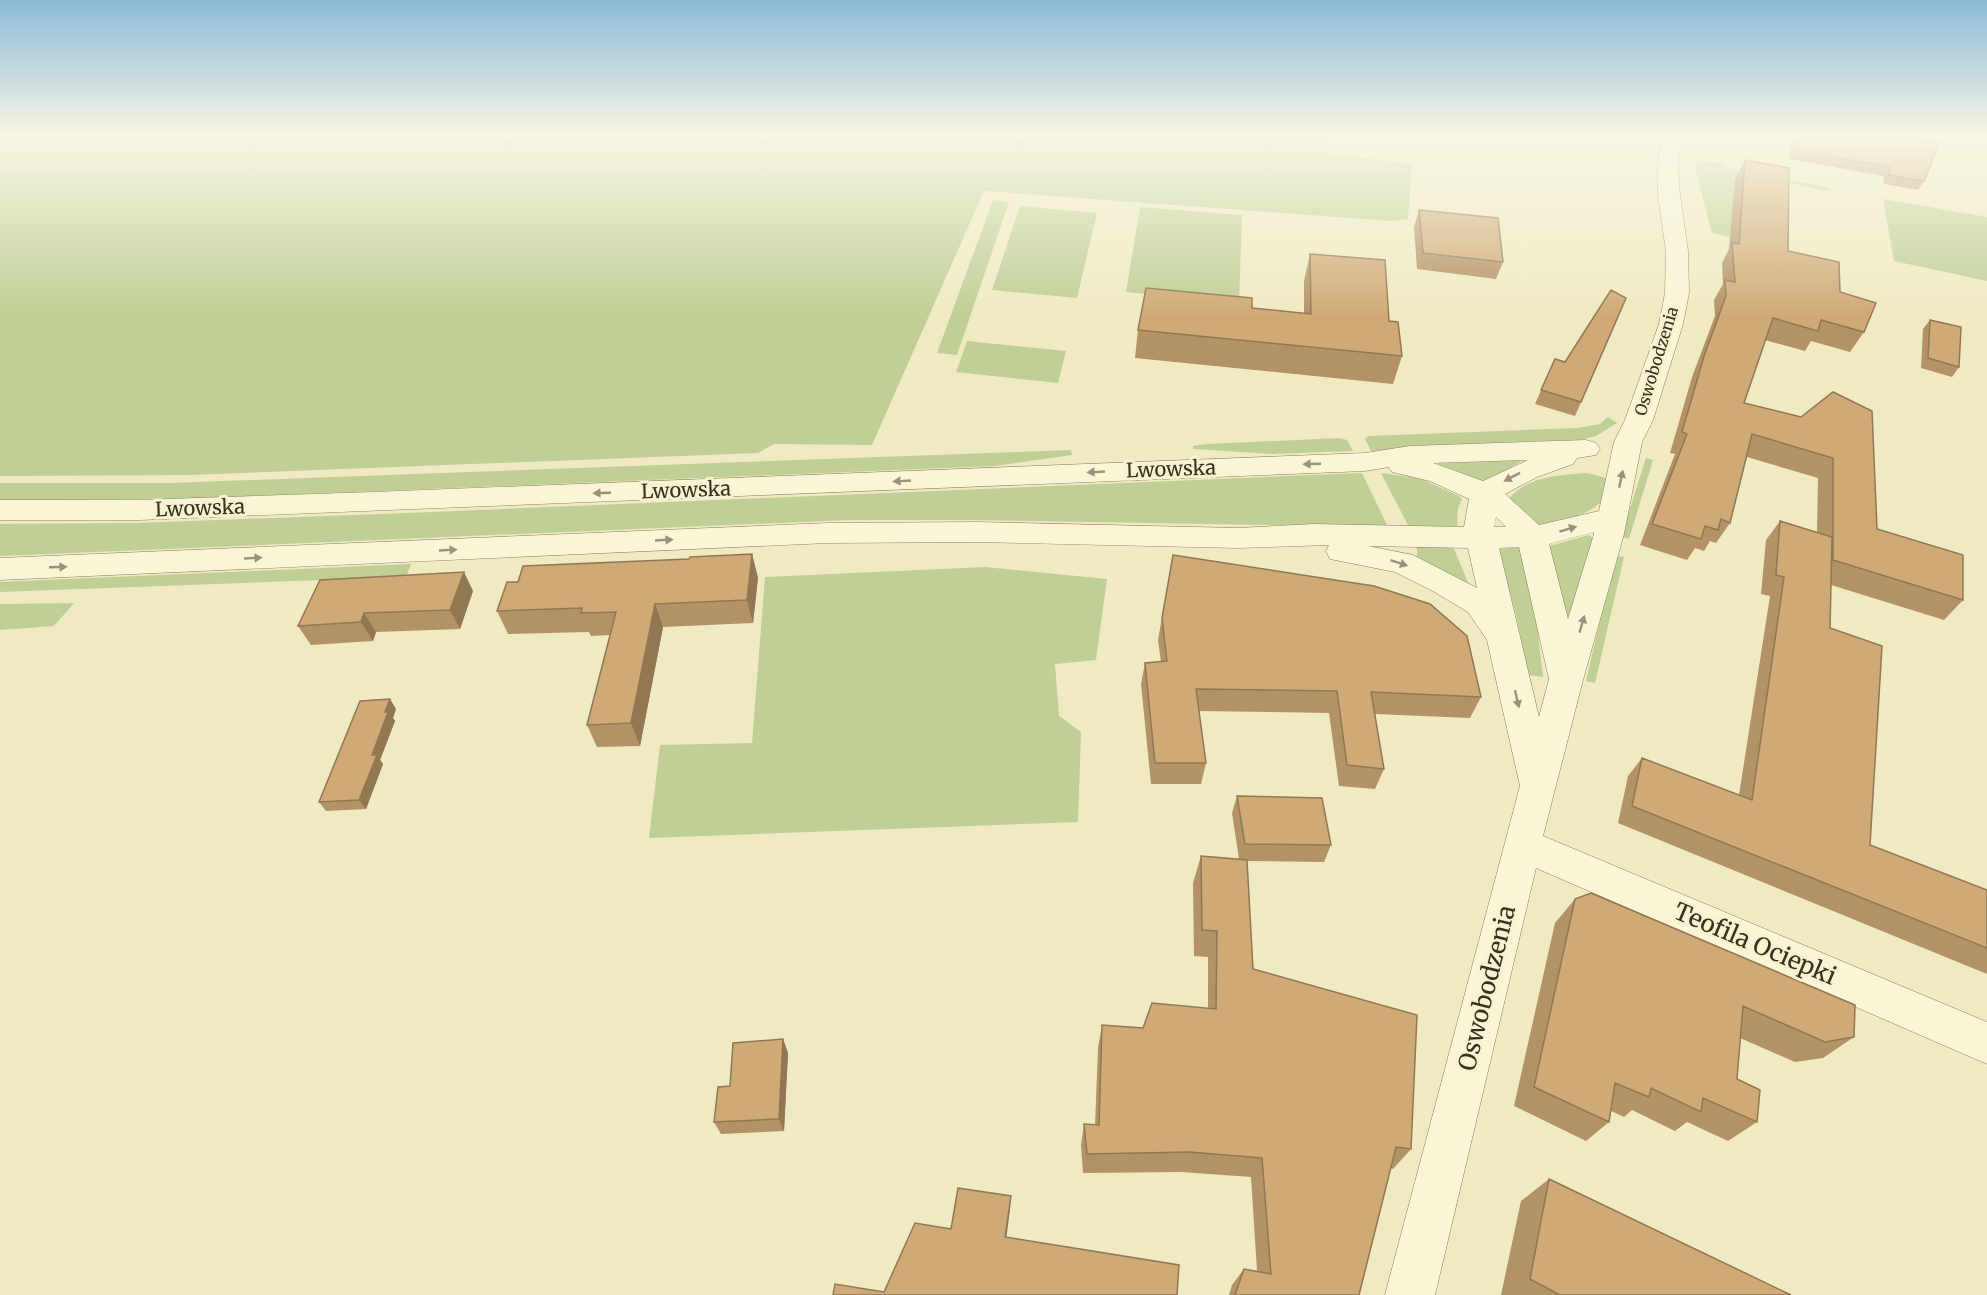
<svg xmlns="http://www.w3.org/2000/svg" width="1987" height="1295" font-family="Merriweather,serif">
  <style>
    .green { fill: #bfcf96 }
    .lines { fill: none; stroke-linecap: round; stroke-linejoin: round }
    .minor-casing { stroke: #8b7c58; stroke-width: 1 }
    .minor { fill: #faf5d6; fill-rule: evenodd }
    .wall { fill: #b39265 }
    .shaded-wall { fill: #927753 }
    .building { fill: #d0aa76; stroke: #927753; stroke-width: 1.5 }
    .oneway { fill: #9a927a }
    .labels { text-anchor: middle; stroke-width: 6; stroke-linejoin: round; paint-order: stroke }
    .far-street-label { font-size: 16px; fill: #3a301d; stroke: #f7f2d2 }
    .street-label { font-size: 20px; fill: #3a301d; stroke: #f7f2d2 }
    .near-street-label { font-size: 24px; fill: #3a301d; stroke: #f7f2d2 }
  </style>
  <rect width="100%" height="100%" fill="#f0eac2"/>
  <path class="green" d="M 0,136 L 1328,136 L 1330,153 L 1412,164 L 1408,219 L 1391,221 L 984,191 L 872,445 L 774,444 L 758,453 L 190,475 L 0,476 Z
    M 1698,161 L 1723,163 L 1727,168 L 1831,188 L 1827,191 L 1780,181 L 1738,239 L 1712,233 L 1695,168 Z
    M 1883,199 L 1987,217 L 1987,281 L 1894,261 Z
    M 993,200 L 1009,202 L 957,355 L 937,353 Z
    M 1020,206 L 1097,213 L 1077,298 L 992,290 Z
    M 1140,207 L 1242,215 L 1239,303 L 1126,292 Z
    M 967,341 L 1066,351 L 1058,383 L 956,372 Z
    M 1608,417 L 1617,423 L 1596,436 L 1572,442 L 1371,451 L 1365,439 L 1368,436 L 1578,428 L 1600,424 Z
    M 1339,438 L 1347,440 L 1353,451 L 1272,454 L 1193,449 L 1193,446 L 1207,444 Z
    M 1071,450 L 1072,455 L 995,466 L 205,498 L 0,501 L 0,483 L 170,483 Z
    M 1646,458 L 1653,460 L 1629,539 L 1621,537 Z
    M 1523,460 L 1486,482 L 1436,463 L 1437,462 Z
    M 1362,473 L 1388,527 L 970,520 L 848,520 L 0,556 L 0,524 L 136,523 L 408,513 Z
    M 1381,473 L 1419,478 L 1459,496 L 1462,499 L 1458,508 L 1457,526 L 1409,527 Z
    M 1587,473 L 1606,478 L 1608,495 C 1590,516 1566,520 1540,527 L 1508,500 C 1526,476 1559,475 1587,473 Z
    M 1589,535 L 1593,538 L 1569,620 L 1565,617 L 1549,546 Z
    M 1417,546 L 1451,546 L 1455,551 L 1469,585 L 1417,561 Z
    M 1516,546 L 1520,548 L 1536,616 L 1543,677 L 1528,675 L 1516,614 L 1497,548 Z
    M 1615,556 L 1624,557 L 1595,683 L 1586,681 Z
    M 411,564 L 406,577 L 0,592 L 0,582 Z
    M 985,567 L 1107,579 L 1096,660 L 1055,664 L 1059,716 L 1081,732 L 1078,822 L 649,838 L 660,745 L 752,743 L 765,577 Z
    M 74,603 L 54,626 L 0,630 L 0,604 Z"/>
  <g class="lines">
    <defs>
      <path id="minor" d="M 1661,136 L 1681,136 L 1678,166 L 1680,195 L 1688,251 L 1689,293 L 1683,324 L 1653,420 L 1642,442 L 1624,534 L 1583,680 L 1543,836 L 1987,1022 L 1987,1064 L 1536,868 L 1435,1295 L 1385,1295 L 1520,786 L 1487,640 L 1468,612 L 1431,590 L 1395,572 L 1330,559 L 1326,551 L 1329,545 L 1238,548 L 978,542 L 828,543 L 0,580 L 0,558 L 828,523 L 978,522 L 1238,528 L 1314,524 L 1464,527 L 1469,499 L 1430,481 L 1392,472 L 1389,467 L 1365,471 L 139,520 L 0,520 L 0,500 L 139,500 L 373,492 L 1365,453 L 1410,446 L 1586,440 L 1596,443 L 1600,449 L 1596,455 L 1577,458 L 1573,464 L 1537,477 L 1505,494 L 1539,525 L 1599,511 L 1614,442 L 1625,420 L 1659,324 L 1665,293 L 1666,251 L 1658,195 L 1658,166 ZM 1528,460 L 1483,481 L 1433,463 ZM 1496,517 L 1506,527 L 1494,527 ZM 1594,532 L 1594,534 L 1568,619 L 1549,544 ZM 1368,546 L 1468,548 L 1477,588 L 1413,555 ZM 1519,547 L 1549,679 L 1539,717 L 1499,548 Z"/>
    </defs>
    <use href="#minor" class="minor-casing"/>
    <use href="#minor" class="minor"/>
  </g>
  <path class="wall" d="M 1790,136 L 1908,136 L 1924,181 L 1918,190 L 1884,184 L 1883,176 L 1790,159 Z
    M 1745,160 L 1788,251 L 1840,292 L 1864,332 L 1850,352 L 1811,341 L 1805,351 L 1765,340 L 1744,403 L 1801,417 L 1833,392 L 1877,529 L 1963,600 L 1944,620 L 1831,585 L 1830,628 L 1870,845 L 1987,890 L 1987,974 L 1618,823 L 1628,776 L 1642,758 L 1739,795 L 1770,596 L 1761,594 L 1766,540 L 1780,521 L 1817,533 L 1818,478 L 1747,457 L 1730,523 L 1716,543 L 1710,541 L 1704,551 L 1695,548 L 1687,560 L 1640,545 L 1675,454 L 1670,453 L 1692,377 L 1715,316 L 1714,300 L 1723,284 L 1722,263 L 1729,249 L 1735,179 Z
    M 1419,210 L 1503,262 L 1496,279 L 1417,269 L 1414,227 Z
    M 1310,254 L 1389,321 L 1402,356 L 1393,384 L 1135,358 L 1138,330 L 1252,308 L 1304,313 L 1304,281 Z
    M 1930,320 L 1959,367 L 1952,377 L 1921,368 L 1923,329 Z
    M 1555,359 L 1581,402 L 1575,416 L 1535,404 Z
    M 752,554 L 758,578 L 753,623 L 663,627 L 640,746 L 597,747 L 587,725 L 610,635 L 591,636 L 589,632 L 508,634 L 497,611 L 518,582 L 689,559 Z
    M 1173,555 L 1481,697 L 1470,718 L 1375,714 L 1384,769 L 1375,789 L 1339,786 L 1329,713 L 1199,711 L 1206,763 L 1201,784 L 1151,784 L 1141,684 L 1145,663 L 1161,662 L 1158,640 Z
    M 473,591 L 460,629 L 376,632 L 373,641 L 311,645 L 298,626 Z
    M 396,709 L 393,718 L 395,721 L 380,760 L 383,764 L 366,809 L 326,811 L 319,802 Z
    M 1237,796 L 1331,845 L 1324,862 L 1247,861 L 1253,969 L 1411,1149 L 1393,1169 L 1390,1168 L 1359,1295 L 1229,1295 L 1232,1285 L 1244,1269 L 1257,1271 L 1251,1177 L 1181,1172 L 1083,1173 L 1081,1145 L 1084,1124 L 1095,1125 L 1098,1048 L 1102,1025 L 1143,1028 L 1208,1008 L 1208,957 L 1194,956 L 1193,883 L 1201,856 L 1239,859 L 1232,813 Z
    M 1575,899 L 1854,1037 L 1823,1058 L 1795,1062 L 1740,1038 L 1737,1079 L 1757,1122 L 1728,1141 L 1687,1122 L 1675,1131 L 1632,1110 L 1624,1117 L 1611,1111 L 1609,1122 L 1586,1141 L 1514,1106 L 1555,923 Z
    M 783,1039 L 788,1053 L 784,1131 L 721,1134 L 714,1122 Z
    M 1549,1179 L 1791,1295 L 1501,1295 L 1521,1201 Z"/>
  <path class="shaded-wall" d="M 752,554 L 758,578 L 753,623 L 747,600 Z
    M 464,572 L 473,591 L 460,629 L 450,610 Z
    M 655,604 L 663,627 L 640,746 L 631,723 Z
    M 364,613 L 376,632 L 373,641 L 361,622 Z
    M 390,699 L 396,709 L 393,718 L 395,721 L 380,760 L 383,764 L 366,809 L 359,800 L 385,712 Z
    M 783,1039 L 788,1053 L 784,1131 L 779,1119 Z
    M 1011,1196 L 1010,1209 L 1005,1249 L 1005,1237 Z"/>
  <path class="building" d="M 1795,136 L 1908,136 L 1940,142 L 1924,181 L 1889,175 L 1889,167 L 1795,150 Z
    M 1745,160 L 1789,168 L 1788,251 L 1839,262 L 1840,292 L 1876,303 L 1864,332 L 1821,320 L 1818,331 L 1773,318 L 1744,403 L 1801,417 L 1833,392 L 1872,411 L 1877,529 L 1963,555 L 1963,600 L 1833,560 L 1833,458 L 1752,434 L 1730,523 L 1721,519 L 1718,530 L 1705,526 L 1701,539 L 1652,524 L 1687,434 L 1682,432 L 1704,356 L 1726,296 L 1725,280 L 1735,282 L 1732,243 L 1739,244 Z
    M 1419,210 L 1498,218 L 1503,262 L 1423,253 Z
    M 1310,254 L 1385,260 L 1389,321 L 1398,322 L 1402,356 L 1138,330 L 1146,288 L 1252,298 L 1252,308 L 1311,314 Z
    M 1611,290 L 1626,298 L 1581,402 L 1541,390 L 1555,359 L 1565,362 Z
    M 1930,320 L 1961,327 L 1959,367 L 1928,358 Z
    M 1780,521 L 1832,537 L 1830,628 L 1882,646 L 1870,845 L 1987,890 L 1987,948 L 1632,806 L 1642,758 L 1752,800 L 1784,577 L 1776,575 Z
    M 752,554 L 747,600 L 655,604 L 631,723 L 587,725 L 616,612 L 581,613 L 582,608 L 497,611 L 507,582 L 518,582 L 523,566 L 689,559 L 690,557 Z
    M 1173,555 L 1374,586 L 1430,604 L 1467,636 L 1481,697 L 1371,692 L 1384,769 L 1347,765 L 1337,691 L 1196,689 L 1206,763 L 1155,763 L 1145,663 L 1167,661 L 1162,618 Z
    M 464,572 L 450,610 L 364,613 L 361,622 L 298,626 L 320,580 Z
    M 390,699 L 385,712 L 388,712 L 372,755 L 377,755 L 359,800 L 319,802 L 360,701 Z
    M 1237,796 L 1322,798 L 1331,845 L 1245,844 Z
    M 1201,856 L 1247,860 L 1253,969 L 1417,1015 L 1411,1149 L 1396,1147 L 1359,1295 L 1235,1295 L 1244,1269 L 1271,1274 L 1262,1158 L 1189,1152 L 1087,1154 L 1084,1124 L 1099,1125 L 1102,1025 L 1143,1028 L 1152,1003 L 1216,1009 L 1217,931 L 1202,930 Z
    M 1591,893 L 1855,1005 L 1854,1037 L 1825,1042 L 1743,1006 L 1737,1079 L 1760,1090 L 1757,1122 L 1703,1098 L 1701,1112 L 1651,1088 L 1649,1097 L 1615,1083 L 1609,1122 L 1534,1087 L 1575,899 Z
    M 783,1039 L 779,1119 L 714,1122 L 718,1087 L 730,1086 L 733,1043 Z
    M 1549,1179 L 1791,1295 L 1560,1295 L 1530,1279 Z
    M 958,1188 L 1011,1196 L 1005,1237 L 1179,1265 L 1177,1295 L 833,1295 L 835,1284 L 884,1292 L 915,1223 L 951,1229 Z"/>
  <defs><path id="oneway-solid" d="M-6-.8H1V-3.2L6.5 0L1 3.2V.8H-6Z" transform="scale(1.5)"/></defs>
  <g class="oneway">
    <use href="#oneway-solid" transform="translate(1312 464) rotate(178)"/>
    <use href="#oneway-solid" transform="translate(1096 472) rotate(177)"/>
    <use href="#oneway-solid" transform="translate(1512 477) rotate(153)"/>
    <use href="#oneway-solid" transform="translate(1621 479) rotate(-78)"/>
    <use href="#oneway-solid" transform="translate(902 481) rotate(177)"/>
    <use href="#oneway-solid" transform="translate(602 493) rotate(178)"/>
    <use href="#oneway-solid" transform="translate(1568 529) rotate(-17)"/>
    <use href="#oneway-solid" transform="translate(664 540) rotate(-3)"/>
    <use href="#oneway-solid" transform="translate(448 550) rotate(-3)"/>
    <use href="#oneway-solid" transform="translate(253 558) rotate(-3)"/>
    <use href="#oneway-solid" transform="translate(1399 563) rotate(18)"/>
    <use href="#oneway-solid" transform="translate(58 567) rotate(-2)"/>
    <use href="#oneway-solid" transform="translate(1582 624) rotate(-74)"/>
    <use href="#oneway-solid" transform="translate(1517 699) rotate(77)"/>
  </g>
  <linearGradient id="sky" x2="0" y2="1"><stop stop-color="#8dbad8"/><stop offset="0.43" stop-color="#f8f6e4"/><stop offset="1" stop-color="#f8f6e4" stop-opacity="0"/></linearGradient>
  <rect width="1987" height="317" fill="url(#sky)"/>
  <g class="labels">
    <g class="far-street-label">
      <text transform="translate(1656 361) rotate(-73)" y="6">Oswobodzenia</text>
    </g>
    <g class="street-label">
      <text transform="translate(1171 469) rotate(-2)" y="7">Lwowska</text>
      <text transform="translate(686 490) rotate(-2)" y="7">Lwowska</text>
      <text transform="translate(200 508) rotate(-2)" y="7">Lwowska</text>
    </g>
    <g class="near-street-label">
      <text transform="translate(1755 944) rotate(23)" y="8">Teofila Ociepki</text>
      <text transform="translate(1487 988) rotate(-76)" y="8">Oswobodzenia</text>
    </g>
  </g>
</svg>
